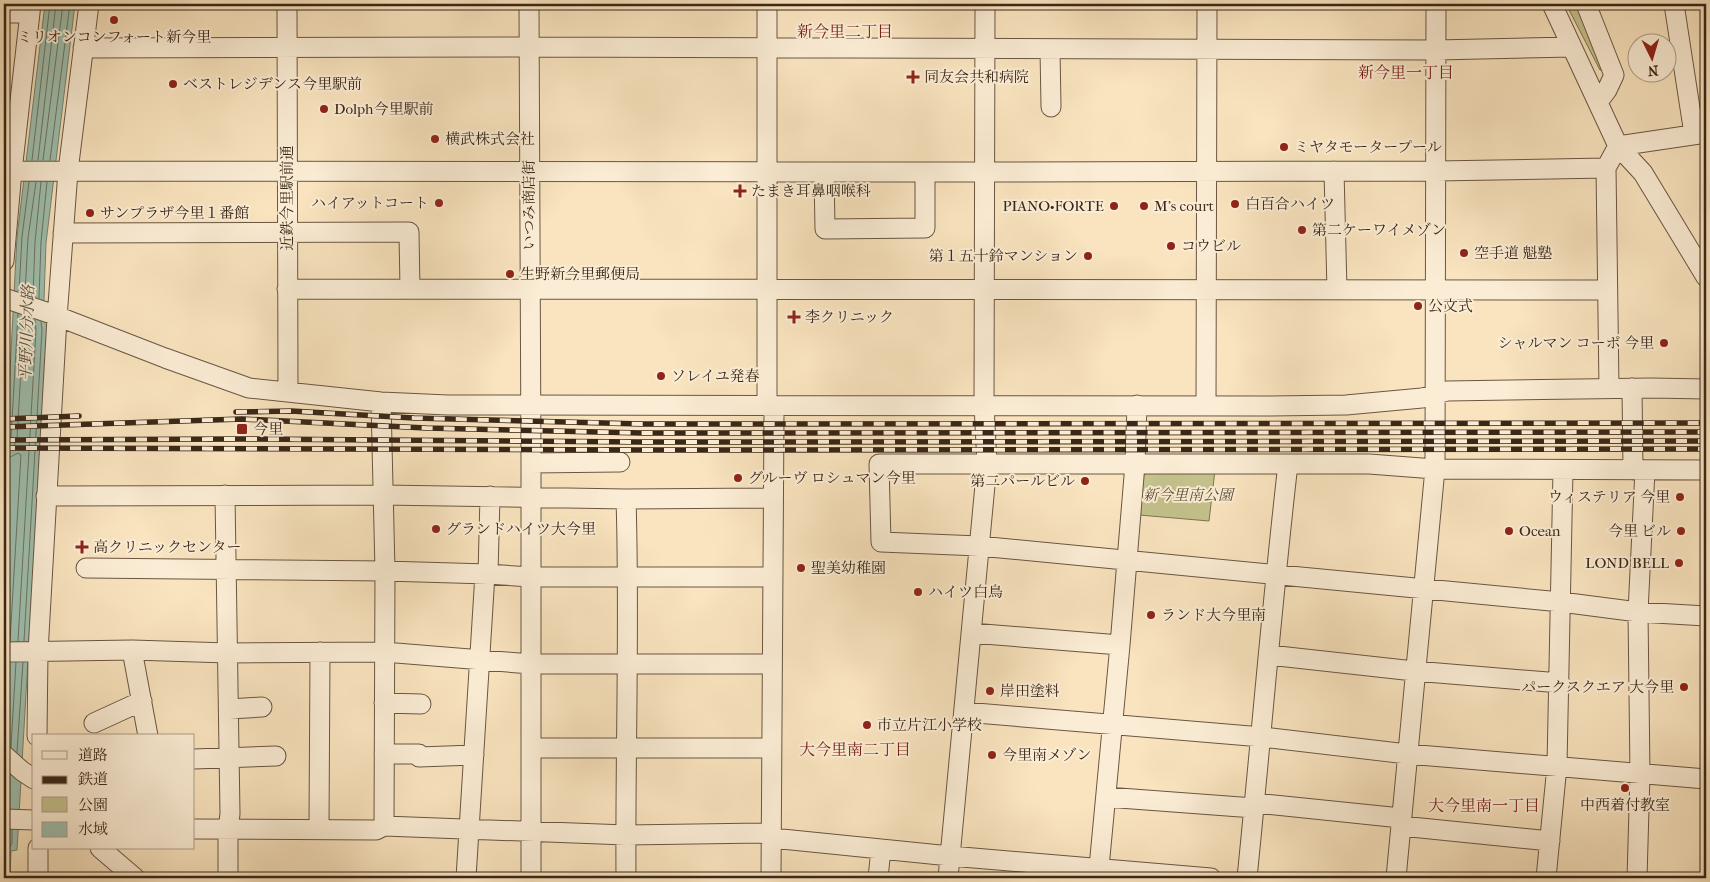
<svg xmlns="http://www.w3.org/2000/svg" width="1710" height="882" font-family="'IM FELL French Canon','Noto Serif JP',serif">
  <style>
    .green { fill: #c4c28d; stroke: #7f7453 }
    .water { fill: #9ebfae; stroke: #768272 }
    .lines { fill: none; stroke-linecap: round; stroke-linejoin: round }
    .shore { stroke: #6c7364; stroke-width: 1 }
    .minor-casing { stroke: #6a5642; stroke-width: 21 }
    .minor { stroke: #fbedd5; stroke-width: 19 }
    .rail-casing { stroke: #3a2719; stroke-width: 5.5 }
    .rail { stroke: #fbedd5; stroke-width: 4; stroke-dasharray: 11; stroke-linecap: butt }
    .poi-dot { fill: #8f2418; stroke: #fbedd5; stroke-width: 2 }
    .labels { text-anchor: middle; stroke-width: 4; stroke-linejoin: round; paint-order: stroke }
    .poi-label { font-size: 15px; fill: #3a2719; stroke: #fbedd5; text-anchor: start }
    .street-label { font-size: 15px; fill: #3a2719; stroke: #fbedd5 }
    .park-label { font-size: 15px; font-style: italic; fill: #5c4e36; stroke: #fbedd5 }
    .neighbourhood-label { font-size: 16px; fill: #7a1f14; stroke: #fbedd5 }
    .water-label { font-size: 16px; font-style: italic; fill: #534d3e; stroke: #fbedd5 }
  </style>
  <rect width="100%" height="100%" fill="#f9e4bf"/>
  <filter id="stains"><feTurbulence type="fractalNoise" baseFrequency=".004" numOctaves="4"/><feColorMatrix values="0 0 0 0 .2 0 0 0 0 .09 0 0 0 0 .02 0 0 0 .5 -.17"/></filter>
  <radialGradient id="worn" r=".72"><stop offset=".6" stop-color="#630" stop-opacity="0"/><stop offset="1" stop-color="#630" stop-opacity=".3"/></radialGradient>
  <path class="green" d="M 1566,4 L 1578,4 L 1603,70 L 1600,70 Z
    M 1215,470 L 1209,521 L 1139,515 L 1143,476 L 1148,472 Z"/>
  <path class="water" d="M 45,4 L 75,4 L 46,243 L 44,299 L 47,330 L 17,850 L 11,851 L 10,878 L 4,878 L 4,487 L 17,237 Z"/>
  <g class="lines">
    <path class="shore" d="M 32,160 L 50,4
      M 38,160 L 56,4
      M 43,160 L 63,4
      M 50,160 L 70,4
      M 19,292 L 22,237 L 29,182
      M 25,294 L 28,238 L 36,182
      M 33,296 L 35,242 L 41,182
      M 39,298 L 41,242 L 47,182
      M 4,444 L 9,443 L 11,438 L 18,314
      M 4,450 L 13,448 L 17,439 L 24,316
      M 4,458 L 10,457 L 18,453 L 21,455 L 10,641
      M 18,641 L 36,330 L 35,320
      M 24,641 L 42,330 L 41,322
      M 4,742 L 9,663
      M 11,747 L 16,662
      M 17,752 L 23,662
      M 5,878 L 6,851 L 12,844 L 12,830"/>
    <defs>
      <path id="minor" d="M 287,4 L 288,392
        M 529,4 L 531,463 L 531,878
        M 767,4 L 767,404 L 774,413 L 771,878
        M 1552,4 L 1618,146 L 1643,173 L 1706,277
        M 1586,4 L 1614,75 L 1607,90 L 1598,102
        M 1674,4 L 1694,134
        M 4,13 L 30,13
        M 83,48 L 528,47 L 1436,50 L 1572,47
        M 1050,49 L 1051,107
        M 4,171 L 983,172 L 1436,171 L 1606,168
        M 1334,171 L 1337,290
        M 824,172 L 825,229 L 925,228 L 925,172
        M 63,233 L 409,232 L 410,289
        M 4,261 L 12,171 L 31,4
        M 287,289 L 1607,290
        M 4,298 L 49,313 L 165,358 L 249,388 L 381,402 L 448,405 L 1268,406 L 1346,405 L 1422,398 L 1447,391 L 1652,388 L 1706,389
        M 1609,388 L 1606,168 L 1618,146 L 1706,133
        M 1632,388 L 1633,470
        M 381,402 L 385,571 L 384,826
        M 1206,405 L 1207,4
        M 531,463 L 620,462
        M 1706,470 L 1435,469 L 1369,464 L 879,464 L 881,542 L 979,546 L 1561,602 L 1638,612 L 1706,616
        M 225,495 L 230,814 L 228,829 L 228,878
        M 46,496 L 383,495 L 626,499 L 773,498
        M 626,499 C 630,625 625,752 626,878
        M 86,568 L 385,571 L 488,574 L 530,577 L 772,577
        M 488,574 L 490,496
        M 971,633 L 1120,645
        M 132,650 L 148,736
        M 4,652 L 132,650 L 228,653 L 384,652 L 531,664 L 772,664
        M 1269,655 L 1414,671 L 1560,683
        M 384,703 L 421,704
        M 229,709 L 262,707
        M 964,712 L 1262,737 L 1407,754 L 1706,779
        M 94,723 L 142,701
        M 37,736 L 38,652 L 57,318 L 68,171 L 89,4
        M 531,748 L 771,748
        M 384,754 L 419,754 L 419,757 L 474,755
        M 4,755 L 22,771 L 34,779
        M 194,759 L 276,756
        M 1106,797 L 1254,808
        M 1255,803 L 1401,818
        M 4,819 L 34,820
        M 1401,826 L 1550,841
        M 319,828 L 320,652
        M 194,829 L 376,830 L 384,826 L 626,835 L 763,833 L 772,838 L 950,856 L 1211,878
        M 38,848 L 38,878
        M 100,848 L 135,878
        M 466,878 L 485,574
        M 878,878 L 881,849
        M 948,878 L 987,464 L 984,405 L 985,4
        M 1098,878 L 1120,645 L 1135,464 L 1137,405
        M 1247,878 C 1261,740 1272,602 1288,464
        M 1396,878 L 1435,469 L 1436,4
        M 1546,878 L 1557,766 L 1563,470
        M 1637,878 L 1640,774 L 1638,612 L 1645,470"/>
    </defs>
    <use href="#minor" class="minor-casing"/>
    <use href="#minor" class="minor"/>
    <defs>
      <path id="rail" d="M 236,412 L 291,411 L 414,418 L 642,424 L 1706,423
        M 4,419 L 79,416
        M 4,427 L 242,419 L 426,428 L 642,433 L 1706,432
        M 4,440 L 241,439 L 642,442 L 1706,441
        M 4,448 L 642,450 L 1706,449"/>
    </defs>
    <use href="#rail" class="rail-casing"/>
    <use href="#rail" class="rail"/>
  </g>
  <g class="poi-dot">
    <circle cx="114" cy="20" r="5"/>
    <path d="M910.5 69.5h5v5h5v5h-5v5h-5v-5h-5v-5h5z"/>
    <circle cx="173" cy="84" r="5"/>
    <circle cx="324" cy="109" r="5"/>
    <circle cx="435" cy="139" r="5"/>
    <circle cx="1284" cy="147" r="5"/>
    <path d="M737.5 183.5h5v5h5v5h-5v5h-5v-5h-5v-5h5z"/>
    <circle cx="439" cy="203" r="5"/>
    <circle cx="1235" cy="204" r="5"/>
    <circle cx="1114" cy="206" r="5"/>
    <circle cx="1144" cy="206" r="5"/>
    <circle cx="90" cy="213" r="5"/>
    <circle cx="1302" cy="230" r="5"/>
    <circle cx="1171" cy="246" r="5"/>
    <circle cx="1464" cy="253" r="5"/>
    <circle cx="1088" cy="256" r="5"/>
    <circle cx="510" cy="274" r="5"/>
    <circle cx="1418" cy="306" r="5"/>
    <path d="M791.5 309.5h5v5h5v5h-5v5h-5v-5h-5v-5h5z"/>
    <circle cx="1664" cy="343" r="5"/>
    <circle cx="661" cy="376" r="5"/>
    <rect x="236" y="423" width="12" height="12" rx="2.5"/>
    <circle cx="738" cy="478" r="5"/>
    <circle cx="1085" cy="481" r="5"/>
    <circle cx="1680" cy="497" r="5"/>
    <circle cx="436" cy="529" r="5"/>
    <circle cx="1509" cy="531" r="5"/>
    <circle cx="1681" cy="531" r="5"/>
    <path d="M79.5 539.5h5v5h5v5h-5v5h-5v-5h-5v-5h5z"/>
    <circle cx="1679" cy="563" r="5"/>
    <circle cx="801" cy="568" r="5"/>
    <circle cx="918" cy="592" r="5"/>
    <circle cx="1151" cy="615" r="5"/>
    <circle cx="1684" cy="687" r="5"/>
    <circle cx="990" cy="691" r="5"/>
    <circle cx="867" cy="725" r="5"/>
    <circle cx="992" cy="755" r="5"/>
    <circle cx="1625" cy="788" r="5"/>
  </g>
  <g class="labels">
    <g class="poi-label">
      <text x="114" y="42" text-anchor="middle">ミリオンコンフォート新今里</text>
      <text x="924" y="82">同友会共和病院</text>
      <text x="183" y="89">ベストレジデンス今里駅前</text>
      <text x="334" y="114">Dolph今里駅前</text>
      <text x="445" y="144">横武株式会社</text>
      <text x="1294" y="152">ミヤタモータープール</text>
      <text x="751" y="196">たまき耳鼻咽喉科</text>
      <text x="429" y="208" text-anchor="end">ハイアットコート</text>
      <text x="1245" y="209">白百合ハイツ</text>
      <text x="1104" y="211" text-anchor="end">PIANO•FORTE</text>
      <text x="1154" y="211">M's court</text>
      <text x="100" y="218">サンプラザ今里１番館</text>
      <text x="1312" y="235">第二ケーワイメゾン</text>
      <text x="1181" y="251">コウビル</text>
      <text x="1474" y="258">空手道 魁塾</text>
      <text x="1078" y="261" text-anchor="end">第１五十鈴マンション</text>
      <text x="520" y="279">生野新今里郵便局</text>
      <text x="1428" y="311">公文式</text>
      <text x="805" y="322">李クリニック</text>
      <text x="1654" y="348" text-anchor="end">シャルマン コーポ 今里</text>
      <text x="671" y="381">ソレイユ発春</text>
      <text x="253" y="434">今里</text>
      <text x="748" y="483">グルーヴ ロシュマン今里</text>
      <text x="1075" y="486" text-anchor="end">第二パールビル</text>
      <text x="1670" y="502" text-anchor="end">ウィステリア 今里</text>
      <text x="446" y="534">グランドハイツ大今里</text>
      <text x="1519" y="536">Ocean</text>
      <text x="1671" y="536" text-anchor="end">今里 ビル</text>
      <text x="93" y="552">高クリニックセンター</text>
      <text x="1669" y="568" text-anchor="end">LOND BELL</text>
      <text x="811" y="573">聖美幼稚園</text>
      <text x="928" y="597">ハイツ白鳥</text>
      <text x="1161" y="620">ランド大今里南</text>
      <text x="1674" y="692" text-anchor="end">パークスクエア 大今里</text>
      <text x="1000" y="696">岸田塗料</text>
      <text x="877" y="730">市立片江小学校</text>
      <text x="1002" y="760">今里南メゾン</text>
      <text x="1625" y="810" text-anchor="middle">中西着付教室</text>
    </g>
    <g class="street-label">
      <text transform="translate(287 198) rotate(-90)" y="5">近鉄今里駅前通</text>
      <text transform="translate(529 205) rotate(-90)" y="5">いつみ商店街</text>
    </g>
    <g class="park-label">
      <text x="1188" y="500">新今里南公園</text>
    </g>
    <g class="neighbourhood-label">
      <text x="845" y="37">新今里二丁目</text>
      <text x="1406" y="78">新今里一丁目</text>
      <text x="855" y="755">大今里南二丁目</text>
      <text x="1484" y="811">大今里南一丁目</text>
    </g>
    <g class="water-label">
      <text transform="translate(26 333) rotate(-88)" y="6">平野川分水路</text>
    </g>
  </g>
  <rect width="1710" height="882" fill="none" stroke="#f9e4bf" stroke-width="20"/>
  <rect x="5" y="5" width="1700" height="872" fill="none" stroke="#3a2719" stroke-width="2.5"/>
  <rect x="10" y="10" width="1690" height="862" fill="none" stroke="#3a2719"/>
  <rect x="32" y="734" width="162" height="115" fill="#fbedd5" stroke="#ae9e8a"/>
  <rect x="42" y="751" width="25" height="8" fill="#fbedd5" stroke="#ae9e8a"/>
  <text x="78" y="760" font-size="15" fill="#3a2719">道路</text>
  <rect x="42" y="776" width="25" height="8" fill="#3a2719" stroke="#ae9e8a"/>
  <text x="78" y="784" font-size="15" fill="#3a2719">鉄道</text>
  <rect x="42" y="797" width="25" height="15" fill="#c4c28d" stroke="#ae9e8a"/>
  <text x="78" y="810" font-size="15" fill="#3a2719">公園</text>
  <rect x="42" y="822" width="25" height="15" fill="#9ebfae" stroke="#ae9e8a"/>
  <text x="78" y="834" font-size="15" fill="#3a2719">水域</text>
  <g transform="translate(1652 58) rotate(175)"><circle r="24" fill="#fbedd5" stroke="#ae9e8a"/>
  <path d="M0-4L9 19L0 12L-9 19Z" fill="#8f2418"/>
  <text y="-8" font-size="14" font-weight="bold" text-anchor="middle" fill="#3a2719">N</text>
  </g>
  <rect width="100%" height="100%" filter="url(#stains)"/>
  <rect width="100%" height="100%" fill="url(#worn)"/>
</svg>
